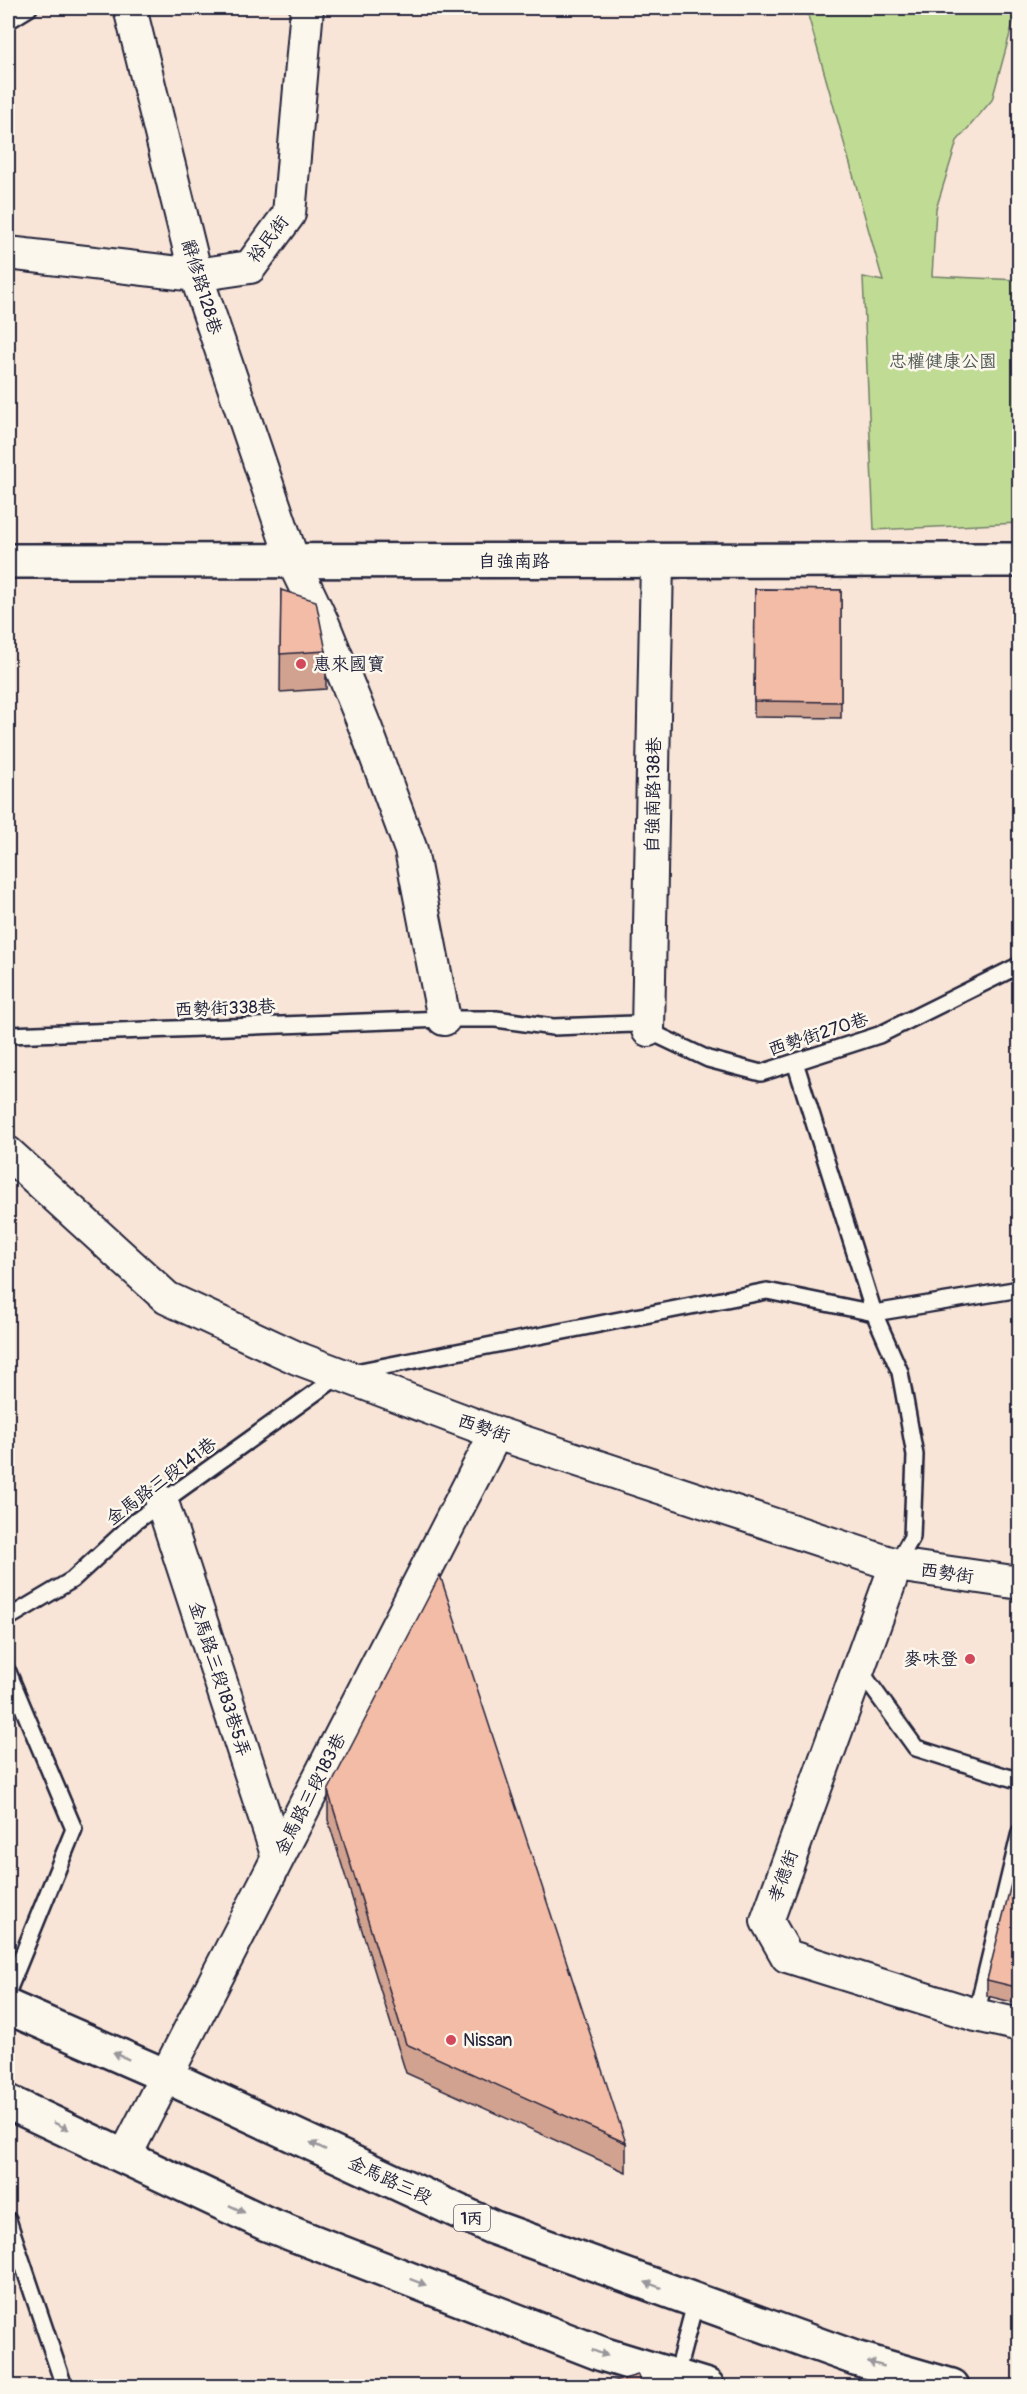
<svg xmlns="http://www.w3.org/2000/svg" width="1027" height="2394" font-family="Pangolin,'LXGW WenKai TC',sans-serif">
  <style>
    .green { fill: #c0dc94; stroke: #717f68; stroke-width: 1.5 }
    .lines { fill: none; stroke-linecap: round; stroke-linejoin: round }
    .lane-casing { stroke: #22223b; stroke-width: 20 }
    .street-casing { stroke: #22223b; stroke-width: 36 }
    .secondary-casing { stroke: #22223b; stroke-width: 38 }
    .primary-casing { stroke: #22223b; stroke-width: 38 }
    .lane { stroke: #fbf7ec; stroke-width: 15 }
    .street { stroke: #fbf7ec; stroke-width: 32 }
    .secondary { stroke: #fbf7ec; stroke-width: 33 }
    .primary { stroke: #fbf7ec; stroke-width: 33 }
    .wall { fill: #d1a290; stroke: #22223b; stroke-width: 1.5 }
    .building { fill: #f3bca7; stroke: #22223b; stroke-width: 1.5 }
    .oneway { fill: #99979c }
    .poi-dot { fill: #d1495b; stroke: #fbf7ec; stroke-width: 2 }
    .labels { text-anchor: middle; stroke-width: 5; stroke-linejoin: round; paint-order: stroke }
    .shield { fill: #fbf7ec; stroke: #636270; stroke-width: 1.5 }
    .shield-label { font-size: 16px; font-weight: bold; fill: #22223b }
    .street-label { font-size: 18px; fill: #22223b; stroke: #fbf7ec }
    .park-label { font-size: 18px; fill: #515a56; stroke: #fbf7ec }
    .poi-label { font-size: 18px; fill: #22223b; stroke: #fbf7ec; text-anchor: start }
  </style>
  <rect width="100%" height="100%" fill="#f9e5d7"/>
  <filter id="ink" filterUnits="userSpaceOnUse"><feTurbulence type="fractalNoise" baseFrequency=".0167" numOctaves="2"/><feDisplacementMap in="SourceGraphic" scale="12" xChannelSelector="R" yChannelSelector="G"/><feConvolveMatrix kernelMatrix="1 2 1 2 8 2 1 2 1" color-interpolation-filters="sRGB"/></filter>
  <g filter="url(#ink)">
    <path class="green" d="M 806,8 L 1017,8 L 992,100 L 957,141 L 936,209 L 932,276 L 1019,280 L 1019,523 L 874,530 L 863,277 L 883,281 Z"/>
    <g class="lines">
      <defs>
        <path id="lane" d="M 8,21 L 29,8
          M 8,1035 L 444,1019 L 496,1019 L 553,1027 L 634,1024 L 708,1059 L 761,1073 L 879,1035 L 1020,965
          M 795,1062 L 874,1313 L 900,1372 L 915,1455 L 912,1537 L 896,1565
          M 8,1618 L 72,1580 L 136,1521 L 340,1375 L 767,1291 L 874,1313 L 1020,1289
          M 859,1669 L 916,1748 L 1020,1781
          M 8,1672 L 74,1829 L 8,1991
          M 976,2015 L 1020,1832
          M 8,2220 L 64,2386
          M 675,2379 L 696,2300"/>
        <path id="street" d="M 130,8 L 196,275 L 293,561 L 324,626 L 366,729 L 411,850 L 444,1019
          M 8,253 L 196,275 L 250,267 L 289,214 L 307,8
          M 648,1030 L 657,561
          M 8,1153 L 167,1298 L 297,1358 L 496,1433 L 896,1565 L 1020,1583
          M 162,1502 L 278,1857
          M 896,1565 L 767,1921 L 787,1956 L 976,2015 L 1020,2025
          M 125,2156 L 496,1433"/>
        <path id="secondary" d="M 8,561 L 1020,560"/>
        <path id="primary" d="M 8,2007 L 166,2076 L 492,2227 L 855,2358 L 952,2386
          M 8,2102 L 267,2224 L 602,2354 L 707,2386"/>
      </defs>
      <use href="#lane" class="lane-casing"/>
      <use href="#street" class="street-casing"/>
      <use href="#secondary" class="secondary-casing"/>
      <use href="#primary" class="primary-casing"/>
      <use href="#lane" class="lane"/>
      <use href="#street" class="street"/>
      <use href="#secondary" class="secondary"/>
      <use href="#primary" class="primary"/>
    </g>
    <path class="wall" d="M 755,589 L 841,590 L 841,718 L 754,717 Z
      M 281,590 L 326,651 L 326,689 L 280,692 Z
      M 328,1791 L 626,2143 L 626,2172 L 406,2073 L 328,1820 Z
      M 1020,1882 L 1020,2004 L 987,1996 L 987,1980 Z"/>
    <path class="building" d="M 755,589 L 841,590 L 841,702 L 754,701 Z
      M 281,590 L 316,601 L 326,651 L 280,654 Z
      M 440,1575 L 626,2143 L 406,2044 L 328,1791 Z
      M 1012,1880 L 1020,1882 L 1020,1988 L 987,1980 Z
      M 638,2375 L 641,2386 L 599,2386 Z"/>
    <defs><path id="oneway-solid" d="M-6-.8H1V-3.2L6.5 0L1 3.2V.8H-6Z" transform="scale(1.5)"/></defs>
    <g class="oneway">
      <use href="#oneway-solid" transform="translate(121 2056) rotate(-156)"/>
      <use href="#oneway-solid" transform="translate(61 2126) rotate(25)"/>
      <use href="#oneway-solid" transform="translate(318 2146) rotate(-155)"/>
      <use href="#oneway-solid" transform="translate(237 2209) rotate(26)"/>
      <use href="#oneway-solid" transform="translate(418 2282) rotate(21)"/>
      <use href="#oneway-solid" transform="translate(653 2285) rotate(-160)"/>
      <use href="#oneway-solid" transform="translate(600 2353) rotate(20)"/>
      <use href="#oneway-solid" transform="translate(876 2364) rotate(-164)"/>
    </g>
  </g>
  <g class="poi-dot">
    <circle cx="301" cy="664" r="6"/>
    <circle cx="970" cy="1659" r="6"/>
    <circle cx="451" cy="2040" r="6"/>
  </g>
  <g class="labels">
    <rect class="shield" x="454" y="2205" width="36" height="26" rx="4.5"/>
    <g class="shield-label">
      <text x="472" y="2224">1丙</text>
    </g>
    <g class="street-label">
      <text transform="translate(268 239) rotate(-52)" y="6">裕民街</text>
      <text transform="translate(202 287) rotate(73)" y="6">辭修路128巷</text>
      <text x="514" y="567">自強南路</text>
      <text transform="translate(653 795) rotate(-89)" y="6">自強南路138巷</text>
      <text transform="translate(225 1008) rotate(-2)" y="6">西勢街338巷</text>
      <text transform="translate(818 1034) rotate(-18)" y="6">西勢街270巷</text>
      <text transform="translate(484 1428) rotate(19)" y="6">西勢街</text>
      <text transform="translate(161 1481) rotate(-37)" y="6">金馬路三段141巷</text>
      <text transform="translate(947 1573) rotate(8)" y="6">西勢街</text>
      <text transform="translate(220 1679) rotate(72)" y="6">金馬路三段183巷5弄</text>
      <text transform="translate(310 1794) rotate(-63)" y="6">金馬路三段183巷</text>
      <text transform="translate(783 1876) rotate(-70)" y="6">孝德街</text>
      <text transform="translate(390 2180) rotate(25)" y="6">金馬路三段</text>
    </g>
    <g class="park-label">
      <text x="943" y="367">忠權健康公園</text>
    </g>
    <g class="poi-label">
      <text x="313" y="670">惠來國寶</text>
      <text x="958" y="1665" text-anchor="end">麥味登</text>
      <text x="463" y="2046">Nissan</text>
    </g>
  </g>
  <rect width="1027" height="2394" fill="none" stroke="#fbf7ec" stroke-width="30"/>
  <rect x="15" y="15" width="997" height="2364" fill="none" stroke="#22223b" stroke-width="2" filter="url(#ink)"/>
</svg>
